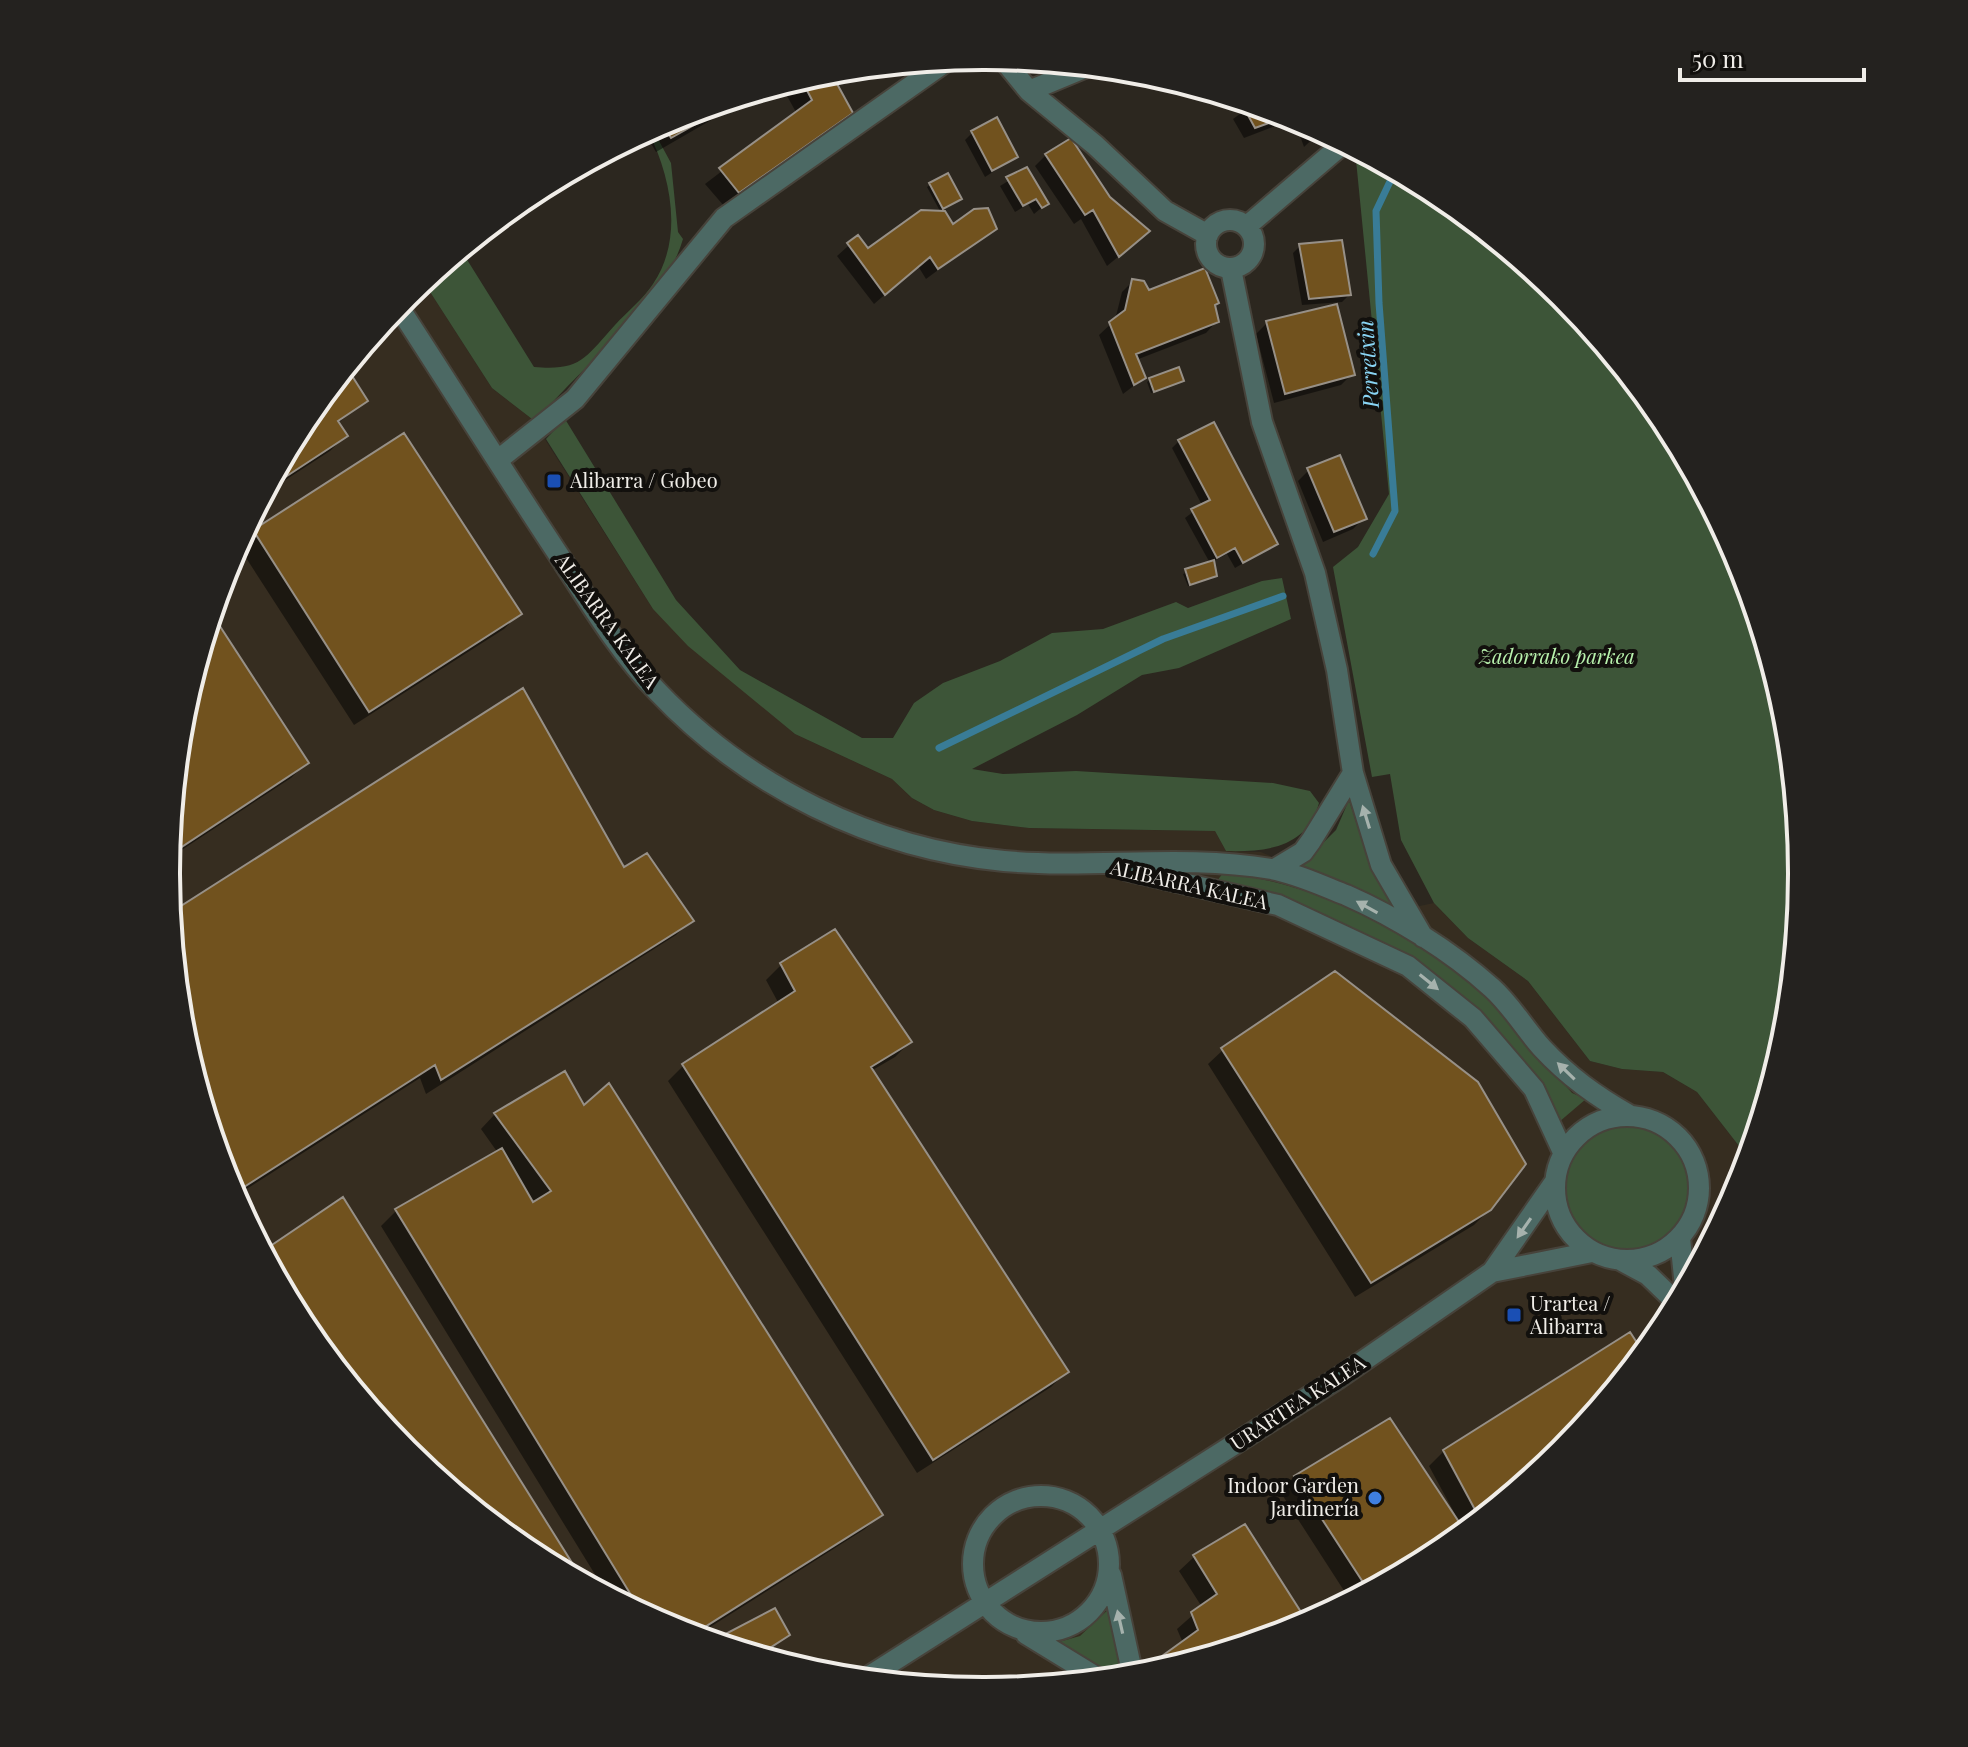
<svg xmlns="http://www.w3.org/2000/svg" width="1968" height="1747" font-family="'Playfair Display',serif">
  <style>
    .built { fill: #362d20 }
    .green { fill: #3d5538 }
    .shadow { fill: #0007 }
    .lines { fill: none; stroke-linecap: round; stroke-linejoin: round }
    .stream { stroke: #397c97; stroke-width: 7 }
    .building { fill: #71521e; stroke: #979087; stroke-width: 2 }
    .minor-casing { stroke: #47433b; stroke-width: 24 }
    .minor { stroke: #4c6964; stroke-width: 20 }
    .oneway { fill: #a6b2ad }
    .transit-dot { fill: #1a4fb4; stroke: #12100d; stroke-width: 3 }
    .shop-dot { fill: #3f7fe0; stroke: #12100d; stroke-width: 3 }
    .labels { text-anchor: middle; stroke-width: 8; stroke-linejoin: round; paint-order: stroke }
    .poi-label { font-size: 20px; fill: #f0ede8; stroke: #12100d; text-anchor: start }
    .street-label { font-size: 20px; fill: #f0ede8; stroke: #12100d }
    .park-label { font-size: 20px; font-style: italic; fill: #b9f3ae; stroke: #12100d }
    .water-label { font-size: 22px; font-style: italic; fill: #89d5f5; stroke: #12100d }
    .rim { fill: none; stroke: #f0ede8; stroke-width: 4 }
  </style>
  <rect width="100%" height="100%" fill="#2c271f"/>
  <path class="built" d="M 423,281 L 492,388 L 532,419 L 653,609 L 795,734 L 892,779 L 912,798 L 934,810 L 972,821 L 1029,828 L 1215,831 L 1226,851 L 1261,852 L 1395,911 L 1434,903 L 1468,938 L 1528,981 L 1590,1061 L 1622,1069 L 1663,1072 L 1697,1092 L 1739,1146 L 1739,1187 L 1663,1328 L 1562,1452 L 1438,1553 L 1296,1629 L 1143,1675 L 984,1691 L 824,1675 L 671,1629 L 529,1553 L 406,1451 L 304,1327 L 229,1186 L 182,1033 L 167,873 L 182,714 L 229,560 L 305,419 L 406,295 Z"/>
  <path class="green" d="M 652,128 L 671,163 L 678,232 L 683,239 C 664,305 587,361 544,412 L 532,419 L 492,388 L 423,281 L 461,250 L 534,367 C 581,371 585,358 615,325 C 627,312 643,299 653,284 C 684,238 671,177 648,131 Z
    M 1363,154 L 1439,194 L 1562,296 L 1664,420 L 1739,561 L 1786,714 L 1801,874 L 1786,1033 L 1741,1180 L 1739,1146 L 1697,1092 L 1663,1072 L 1622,1069 L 1590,1061 L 1528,981 L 1468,938 L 1434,903 L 1401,840 L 1390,774 L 1372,777 L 1333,567 L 1358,547 L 1389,494 L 1356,160 Z
    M 565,419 L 676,600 L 740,670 L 862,738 L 893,738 L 914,703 L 943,683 L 1000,661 L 1052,633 L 1103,629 L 1176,602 L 1188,608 L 1262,581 L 1282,578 L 1291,619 L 1179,668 L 1142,675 L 1077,715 L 972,769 L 1003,774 L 1076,771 L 1273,783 L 1310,791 L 1319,803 C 1307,848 1266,852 1226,851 L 1215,831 L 1029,828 L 972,821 L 934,810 L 912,798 L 892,779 L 795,734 L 688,646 L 653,609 L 546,439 Z
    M 1349,800 L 1365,850 L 1395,911 L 1299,867 L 1336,830 Z
    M 1223,873 C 1306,881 1416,929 1477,988 C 1511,1021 1541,1059 1572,1093 L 1586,1099 L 1559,1122 L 1471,1009 L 1283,898 L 1217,881 Z
    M1566 1188a61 61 0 1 1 122 0a61 61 0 1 1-122 0Z
    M 1112,1606 L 1123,1677 L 1110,1679 L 1055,1643 L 1080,1636 Z"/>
  <path class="shadow" d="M 1017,59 L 1039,61 L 1025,75 Z
    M 828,71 L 850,112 L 835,127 L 724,206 L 705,184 L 797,114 L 781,85 Z
    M 763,90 L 656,152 L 645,133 L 672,118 Z
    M 1252,105 L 1297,118 L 1321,131 L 1304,147 L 1294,119 L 1244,138 L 1233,119 Z
    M 972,133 L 1016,157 L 985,177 L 965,140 Z
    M 1046,155 L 1136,242 L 1107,266 L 1081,219 L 1074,224 L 1035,166 Z
    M 1026,170 L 1046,204 L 1034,214 L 1028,204 L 1015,212 L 1000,186 Z
    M 930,185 L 957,202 L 940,211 L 927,187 Z
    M 952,227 L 995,228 L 926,279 L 918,266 L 874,304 L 837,256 L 857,238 L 867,251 Z
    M 1300,246 L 1349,295 L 1342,302 L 1302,305 L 1293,253 Z
    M 1133,281 L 1149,293 L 1214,305 L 1217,321 L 1206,333 L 1136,360 L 1144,378 L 1123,394 L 1099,335 L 1115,320 L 1122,292 Z
    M 1267,323 L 1352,374 L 1341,385 L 1274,403 L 1256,334 Z
    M 345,369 L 366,400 L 337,424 L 345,436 L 330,451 L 264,494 L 305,419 Z
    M 1150,380 L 1182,380 L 1151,393 L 1147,382 Z
    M 404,436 L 519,614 L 504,629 L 354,725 L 239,547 L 254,532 Z
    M 1179,441 L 1276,544 L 1235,568 L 1227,554 L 1212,562 L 1215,576 L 1212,579 L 1188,586 L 1183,574 L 1210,563 L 1185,518 L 1202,505 L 1172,448 Z
    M 1309,470 L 1364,518 L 1353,529 L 1323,542 L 1298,481 Z
    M 182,714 L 306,763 L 291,778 L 168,859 Z
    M 624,870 L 691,920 L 676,935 L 426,1094 L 420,1078 L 234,1197 L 182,1033 Z
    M 781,965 L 910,1042 L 895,1057 L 871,1071 L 1066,1372 L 1051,1387 L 917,1473 L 668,1081 L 683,1066 L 779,1004 L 766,980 Z
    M 1223,1050 L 1490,1209 L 1474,1225 L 1355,1297 L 1208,1064 Z
    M 583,1108 L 880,1515 L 865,1529 L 696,1636 L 671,1629 L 607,1594 L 381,1226 L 396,1211 L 498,1153 L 481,1129 L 495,1114 Z
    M 264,1253 L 571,1566 L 565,1572 L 529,1553 L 406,1451 L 304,1327 Z
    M 1630,1334 L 1642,1354 L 1562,1452 L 1438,1553 L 1350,1600 L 1281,1493 L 1295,1478 L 1452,1516 L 1455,1514 L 1429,1466 L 1444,1451 Z
    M 1244,1526 L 1307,1624 L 1149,1674 L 1163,1657 L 1183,1643 L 1177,1629 L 1202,1607 L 1179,1571 L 1194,1557 Z
    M 774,1611 L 788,1634 L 761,1656 L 715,1642 Z"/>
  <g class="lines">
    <path class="stream" d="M 1373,554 L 1395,511 L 1379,303 L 1376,211 L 1395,171
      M 939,748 L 1163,639 L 1283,596"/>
  </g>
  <path class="building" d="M 830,71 L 853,113 L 739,193 L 719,168 L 812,100 L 801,79 Z
    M 746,96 L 671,138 L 662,123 L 672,118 Z
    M 1249,104 L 1288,116 L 1255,128 L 1243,106 Z
    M 997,117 L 1018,157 L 992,171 L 971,131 Z
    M 1071,138 L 1110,197 L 1150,231 L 1119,257 L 1093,210 L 1085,215 L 1045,154 Z
    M 1027,167 L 1049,204 L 1042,208 L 1036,199 L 1023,206 L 1006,177 Z
    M 948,173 L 962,199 L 943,209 L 929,183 Z
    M 988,208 L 997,229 L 938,269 L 930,257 L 885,295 L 847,243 L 858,235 L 868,248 L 921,210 L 945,211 L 953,224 L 974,209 Z
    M 1342,240 L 1351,295 L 1309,299 L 1299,244 Z
    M 1205,268 L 1219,303 L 1215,305 L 1219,322 L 1136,354 L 1146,378 L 1134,385 L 1109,322 L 1125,310 L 1132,279 L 1144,281 L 1149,290 Z
    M 1337,304 L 1355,375 L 1285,394 L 1266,321 Z
    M 1179,367 L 1184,381 L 1154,392 L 1149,378 Z
    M 347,368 L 368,401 L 338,421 L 348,436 L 267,489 L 305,419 Z
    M 1214,422 L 1278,544 L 1243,563 L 1235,548 L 1217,558 L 1191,509 L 1210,500 L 1178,440 Z
    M 404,433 L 522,614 L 369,712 L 253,530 Z
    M 1340,455 L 1367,519 L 1334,532 L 1307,468 Z
    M 1214,560 L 1217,576 L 1190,585 L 1185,569 Z
    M 212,614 L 309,763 L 168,856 L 182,714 Z
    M 523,688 L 624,867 L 647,853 L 694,921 L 441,1080 L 435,1065 L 233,1194 L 182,1033 L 170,913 Z
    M 835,929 L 912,1042 L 871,1067 L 1069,1372 L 933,1460 L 682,1064 L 795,991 L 780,963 Z
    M 1335,971 L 1478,1082 L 1526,1164 L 1491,1210 L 1371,1283 L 1221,1048 Z
    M 565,1071 L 584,1105 L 609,1083 L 883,1515 L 692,1635 L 642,1613 L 395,1209 L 502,1148 L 533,1202 L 551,1191 L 494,1113 Z
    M 343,1197 L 574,1566 L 564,1572 L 529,1553 L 406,1451 L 304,1327 L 263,1251 Z
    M 1630,1332 L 1643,1352 L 1562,1452 L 1480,1519 L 1443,1450 Z
    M 1390,1418 L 1465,1531 L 1438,1553 L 1368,1590 L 1294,1476 Z
    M 1245,1524 L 1308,1623 L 1169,1668 L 1162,1656 L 1198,1630 L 1191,1612 L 1217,1594 L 1193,1555 Z
    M 775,1608 L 790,1635 L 759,1655 L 712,1641 Z"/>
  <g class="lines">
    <defs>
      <path id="minor" d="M 1002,58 L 1029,91 L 1095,145 L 1165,211 L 1208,235
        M 1029,91 L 1089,66
        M1206 244a24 24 0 1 1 48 0a24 24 0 1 1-48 0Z
        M 1247,226 L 1344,143
        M 1231,269 L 1262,422 L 1315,573 L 1337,670 L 1353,773 L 1381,865 L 1423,937
        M 398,306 C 452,389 505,474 560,557 C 590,603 619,652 657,691 C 747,786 873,849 1004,861 C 1093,869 1182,854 1271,869 C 1295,873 1323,886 1346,895 C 1396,917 1451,951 1492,988 C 1511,1005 1525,1029 1542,1048 C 1569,1077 1596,1096 1629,1115
        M 498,460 L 575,399 L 724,218 L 948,60
        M 1275,869 L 1303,852 L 1311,841 L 1353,773
        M 1126,870 L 1278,905 L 1408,966 L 1473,1018 L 1534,1089 L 1563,1152
        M1555 1188a72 72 0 1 1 144 0a72 72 0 1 1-144 0Z
        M 1680,1238 L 1685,1287
        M 1622,1261 L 1648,1275 L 1677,1303
        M 1492,1272 L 1592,1252
        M973 1564a68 68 0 1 1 136 0a68 68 0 1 1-136 0Z
        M 1111,1575 L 1133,1676
        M 1026,1634 L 1101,1680
        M 865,1679 L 1337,1379 L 1492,1272 L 1554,1183"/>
    </defs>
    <use href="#minor" class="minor-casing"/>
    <use href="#minor" class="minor"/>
  </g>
  <defs><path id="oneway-solid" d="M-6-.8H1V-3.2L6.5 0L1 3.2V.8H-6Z" transform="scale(2)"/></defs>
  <g class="oneway">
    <use href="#oneway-solid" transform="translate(1366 817) rotate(-107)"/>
    <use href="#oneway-solid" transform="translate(1367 907) rotate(-151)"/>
    <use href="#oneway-solid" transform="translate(1429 982) rotate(39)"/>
    <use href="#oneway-solid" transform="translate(1566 1071) rotate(-136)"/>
    <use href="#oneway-solid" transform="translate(1524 1228) rotate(125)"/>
    <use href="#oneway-solid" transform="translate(1120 1622) rotate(-103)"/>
  </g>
  <g class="transit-dot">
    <rect x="546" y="473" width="16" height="16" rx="4"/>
    <rect x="1506" y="1307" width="16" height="16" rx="4"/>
  </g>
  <circle class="shop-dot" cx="1375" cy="1498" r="8"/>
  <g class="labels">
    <g class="poi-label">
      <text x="570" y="488">Alibarra / Gobeo</text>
      <text x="1530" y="1311">Urartea /<tspan x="1530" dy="23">Alibarra</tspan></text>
      <text x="1359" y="1493" text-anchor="end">Indoor Garden<tspan x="1359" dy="23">Jardinería</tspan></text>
    </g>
    <g class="street-label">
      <text transform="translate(607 621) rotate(54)" y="7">ALIBARRA KALEA</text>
      <text transform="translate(1189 885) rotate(13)" y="7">ALIBARRA KALEA</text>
      <text transform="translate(1298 1403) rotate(-33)" y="7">URARTEA KALEA</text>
    </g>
    <g class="park-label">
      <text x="1557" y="664">Zadorrako parkea</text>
    </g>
    <g class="water-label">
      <text transform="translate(1368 364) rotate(-94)" y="8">Perretxin</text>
    </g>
  </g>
  <path d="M0 0H1968V1747H0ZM983 70H985A803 803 0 0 1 1788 873V874A803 803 0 0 1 985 1677H983A803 803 0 0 1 180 874V873A803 803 0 0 1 983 70Z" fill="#24221f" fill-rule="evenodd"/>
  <path class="rim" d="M983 70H985A803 803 0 0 1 1788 873V874A803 803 0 0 1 985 1677H983A803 803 0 0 1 180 874V873A803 803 0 0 1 983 70Z"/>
  <path d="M1680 68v12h184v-12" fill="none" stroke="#f0ede8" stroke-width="4"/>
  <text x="1692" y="68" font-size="24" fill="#f0ede8" stroke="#12100d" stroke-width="6" paint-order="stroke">50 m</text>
</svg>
